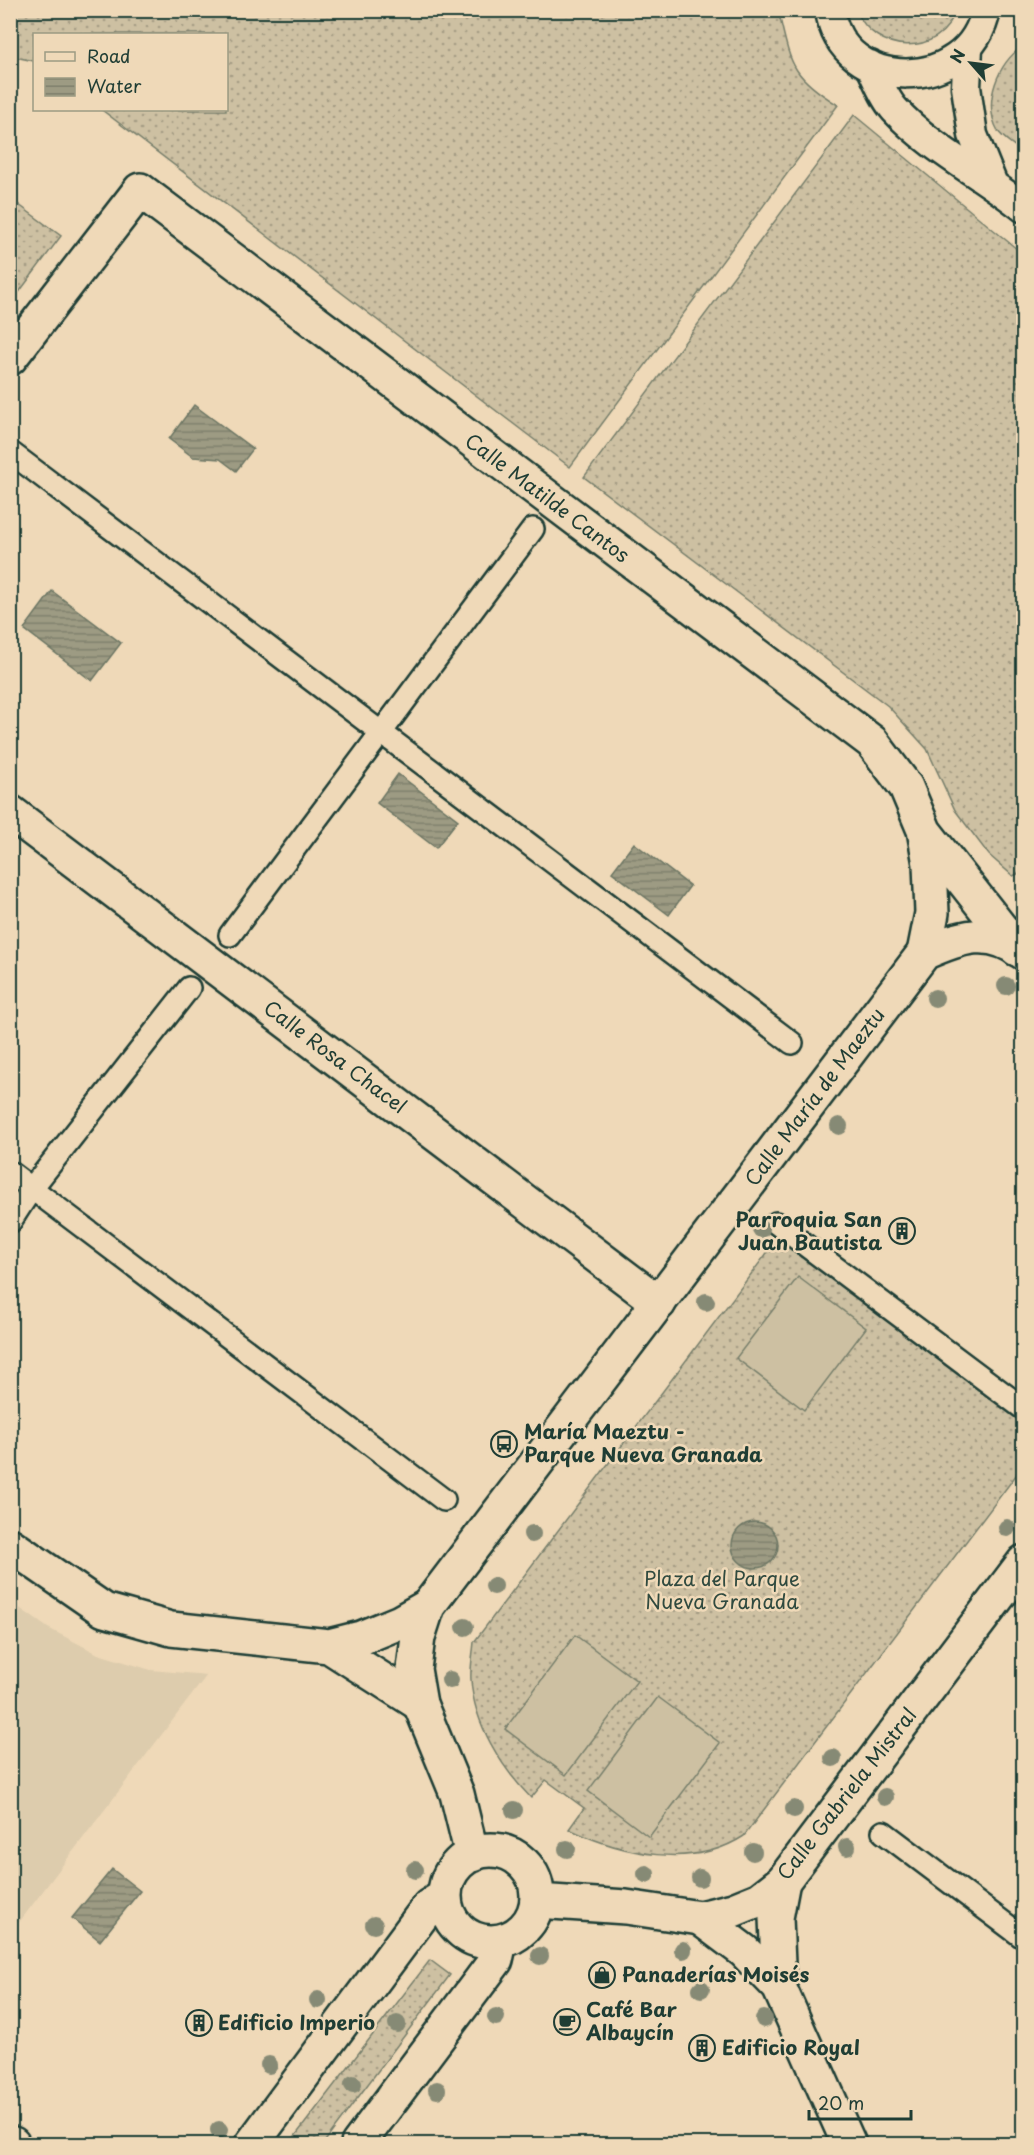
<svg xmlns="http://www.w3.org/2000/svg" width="1034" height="2155" font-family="'Playpen Sans',sans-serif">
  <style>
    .built { fill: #ddccad }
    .grass { fill: url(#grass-dots); stroke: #767e6b; stroke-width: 1.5 }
    .garden { fill: #cdc0a2; stroke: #767e6b; stroke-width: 1.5 }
    .water { fill: url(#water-rules); stroke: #6b7563; stroke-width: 1.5 }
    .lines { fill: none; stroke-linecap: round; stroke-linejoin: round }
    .pedestrian-casing { stroke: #1f3d34; stroke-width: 26 }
    .minor-casing { stroke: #1f3d34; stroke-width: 33 }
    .tertiary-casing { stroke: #1f3d34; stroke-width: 38 }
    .secondary-casing { stroke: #1f3d34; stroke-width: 38 }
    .pedestrian { stroke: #efd9b8; stroke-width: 21 }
    .minor { stroke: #efd9b8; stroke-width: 28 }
    .tertiary { stroke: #efd9b8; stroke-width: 33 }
    .secondary { stroke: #efd9b8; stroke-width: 33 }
    .tree { fill: #868a75 }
    .labels { text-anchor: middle; stroke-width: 5; stroke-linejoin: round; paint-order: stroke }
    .street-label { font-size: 20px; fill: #1f3d34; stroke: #efd9b8 }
    .poi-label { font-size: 20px; font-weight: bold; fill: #1f3d34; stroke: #efd9b8; text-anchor: start }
    .park-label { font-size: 20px; fill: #304a3f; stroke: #efd9b8 }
  </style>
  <defs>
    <pattern id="grass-dots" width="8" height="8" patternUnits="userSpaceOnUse" patternTransform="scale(1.5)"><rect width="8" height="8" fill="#cdc0a2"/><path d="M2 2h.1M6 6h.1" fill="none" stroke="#a69d85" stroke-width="1.8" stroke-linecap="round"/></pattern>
    <pattern id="water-rules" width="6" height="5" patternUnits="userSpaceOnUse" patternTransform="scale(1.5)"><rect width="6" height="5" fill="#9d9b83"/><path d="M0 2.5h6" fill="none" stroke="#7f806c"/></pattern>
  </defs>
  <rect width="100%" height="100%" fill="#efd9b8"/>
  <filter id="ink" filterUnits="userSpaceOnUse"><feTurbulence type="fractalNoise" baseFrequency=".0167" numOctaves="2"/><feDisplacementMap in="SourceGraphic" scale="12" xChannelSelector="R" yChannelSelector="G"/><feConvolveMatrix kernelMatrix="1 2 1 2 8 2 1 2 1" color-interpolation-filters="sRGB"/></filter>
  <g filter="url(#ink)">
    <path class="built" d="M 11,1602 L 48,1628 L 98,1654 L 151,1670 L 207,1675 L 11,1933 Z"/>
    <path class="grass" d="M 11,10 L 781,11 L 779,14 C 791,65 791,76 838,105 L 570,467 L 102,110 L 226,110 L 226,34 L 34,34 L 34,61 L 15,57 L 11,59 Z
      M 857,11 L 857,10 L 955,11 C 941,58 873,54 857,11 Z
      M 1023,46 L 1023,153 C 1016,146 1003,139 998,131 C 982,102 998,63 1023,46 Z
      M 854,115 L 1023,254 L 1024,871 L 1013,876 L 989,855 L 955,810 L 927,749 L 888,706 L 584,477 Z
      M 11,199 L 61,236 L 11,303 Z
      M 779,1237 L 1023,1420 L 1023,1466 L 744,1836 C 692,1870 622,1854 569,1829 L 584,1808 L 546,1780 L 531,1798 C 501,1767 474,1724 471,1680 C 470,1668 473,1654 474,1642 Z
      M 430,1960 L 450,1975 L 323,2144 L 289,2144 Z"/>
    <path class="garden" d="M 798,1277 L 866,1328 L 804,1410 L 736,1358 Z
      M 575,1635 L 637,1681 L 566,1775 L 505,1729 Z
      M 658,1697 L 720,1743 L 649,1837 L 588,1791 Z"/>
    <path class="water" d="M 194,405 L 253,449 L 236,471 L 220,459 L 193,457 L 169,439 Z
      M 52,591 L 121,643 L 92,681 L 24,629 Z
      M 398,774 L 458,820 L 436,848 L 377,803 Z
      M 634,843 L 690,886 L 669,915 L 612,872 Z
      M732 1545a23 23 0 1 1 46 0a23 23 0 1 1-46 0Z
      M 112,1869 L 140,1891 L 100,1941 L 72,1918 Z"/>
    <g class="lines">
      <defs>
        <path id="pedestrian" d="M 10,452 L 792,1043
          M 230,935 L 533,529
          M 10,1172 L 444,1500
          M 10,1222 L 32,1188 L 189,988
          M 776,1223 L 1024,1409
          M 883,1832 L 1024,1938"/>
        <path id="minor" d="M 830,10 C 841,95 970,94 986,10
          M 968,48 L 966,87 L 973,135 L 992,182
          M 870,65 C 877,79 884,98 895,110 C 930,148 983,175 1024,208"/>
        <path id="tertiary" d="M 10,358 L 140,190 L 872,742 L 906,787 L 924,830 L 930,864 L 932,913 L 924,953
          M 10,812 L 659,1303
          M 925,832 L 1017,949
          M 10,1545 L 104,1610 L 171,1629 L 329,1646 L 361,1638 L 400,1622 L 428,1606
          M 329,1646 L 420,1704
          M 783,1881 L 776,1918 L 779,1987 L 849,2144
          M 700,1918 L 744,1951 L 779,1987"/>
        <path id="secondary" d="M445 1896a46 46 0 1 1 92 0a46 46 0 1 1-92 0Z
          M 472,1855 L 457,1794 L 420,1704 L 414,1669 L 418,1637 L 428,1606 L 924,953 C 960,937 989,926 1024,953
          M 537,1901 L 626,1907 L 700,1918 L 733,1910 L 760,1899 L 783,1881 L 1024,1562
          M 10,2143 L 13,2144
          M 252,2144 L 429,1906 L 445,1896
          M 358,2144 L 496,1960 L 500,1942"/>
      </defs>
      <use href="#pedestrian" class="pedestrian-casing"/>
      <use href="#minor" class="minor-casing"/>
      <use href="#tertiary" class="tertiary-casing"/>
      <use href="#secondary" class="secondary-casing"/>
      <use href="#pedestrian" class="pedestrian"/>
      <use href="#minor" class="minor"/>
      <use href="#tertiary" class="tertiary"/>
      <use href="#secondary" class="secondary"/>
    </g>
    <g class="tree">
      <circle cx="1006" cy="986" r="9"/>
      <circle cx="935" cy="998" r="9"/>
      <circle cx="839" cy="1126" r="9"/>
      <circle cx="761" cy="1229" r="9"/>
      <circle cx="706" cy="1302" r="9"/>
      <circle cx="1007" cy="1528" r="9"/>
      <circle cx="532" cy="1534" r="9"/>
      <circle cx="494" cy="1586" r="9"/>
      <circle cx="465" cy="1627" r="9"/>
      <circle cx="450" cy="1680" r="9"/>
      <circle cx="833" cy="1758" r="9"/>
      <circle cx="885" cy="1797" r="9"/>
      <circle cx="794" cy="1809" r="9"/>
      <circle cx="514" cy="1810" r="9"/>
      <circle cx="847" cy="1847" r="9"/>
      <circle cx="567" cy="1849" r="9"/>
      <circle cx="753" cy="1852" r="9"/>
      <circle cx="415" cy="1870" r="9"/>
      <circle cx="646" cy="1874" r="9"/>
      <circle cx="700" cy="1878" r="9"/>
      <circle cx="374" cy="1925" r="9"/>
      <circle cx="683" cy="1950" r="9"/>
      <circle cx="540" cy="1956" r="9"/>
      <circle cx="701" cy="1989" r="9"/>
      <circle cx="318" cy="2000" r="9"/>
      <circle cx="496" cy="2017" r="9"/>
      <circle cx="764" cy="2019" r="9"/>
      <circle cx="397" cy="2024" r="9"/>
      <circle cx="269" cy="2065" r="9"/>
      <circle cx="353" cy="2084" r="9"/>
      <circle cx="437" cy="2090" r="9"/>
      <circle cx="219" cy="2130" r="9"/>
    </g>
  </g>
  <defs>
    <symbol id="building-ring" viewBox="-11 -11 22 22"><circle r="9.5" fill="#efd9b8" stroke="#1f3d34" stroke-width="1.5"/><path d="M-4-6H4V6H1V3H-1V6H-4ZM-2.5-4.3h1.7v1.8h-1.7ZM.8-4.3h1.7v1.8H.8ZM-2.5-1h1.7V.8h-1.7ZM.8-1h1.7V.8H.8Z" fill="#1f3d34"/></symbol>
    <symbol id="bus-ring" viewBox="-11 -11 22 22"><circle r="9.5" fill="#efd9b8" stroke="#1f3d34" stroke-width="1.5"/><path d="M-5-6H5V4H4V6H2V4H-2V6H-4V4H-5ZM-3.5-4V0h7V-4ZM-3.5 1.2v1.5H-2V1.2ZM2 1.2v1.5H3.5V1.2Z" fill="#1f3d34"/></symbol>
    <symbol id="shop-ring" viewBox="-11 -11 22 22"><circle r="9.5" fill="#efd9b8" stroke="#1f3d34" stroke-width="1.5"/><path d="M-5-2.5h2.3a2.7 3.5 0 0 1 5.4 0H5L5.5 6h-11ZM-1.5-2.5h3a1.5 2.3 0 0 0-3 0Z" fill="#1f3d34"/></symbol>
    <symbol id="cafe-ring" viewBox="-11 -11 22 22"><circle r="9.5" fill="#efd9b8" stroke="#1f3d34" stroke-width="1.5"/><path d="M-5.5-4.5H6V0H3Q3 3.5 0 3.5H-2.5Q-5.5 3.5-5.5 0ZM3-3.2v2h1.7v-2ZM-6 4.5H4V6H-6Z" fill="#1f3d34"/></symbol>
  </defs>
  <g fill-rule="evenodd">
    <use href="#building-ring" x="887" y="1216" width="30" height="30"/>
    <use href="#bus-ring" x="489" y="1429" width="30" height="30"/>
    <use href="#shop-ring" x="587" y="1960" width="30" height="30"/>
    <use href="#cafe-ring" x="552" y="2007" width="30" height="30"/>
    <use href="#building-ring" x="184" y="2008" width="30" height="30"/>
    <use href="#building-ring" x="687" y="2033" width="30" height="30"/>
  </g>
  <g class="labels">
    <g class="street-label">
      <text transform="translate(547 498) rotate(37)" y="7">Calle Matilde Cantos</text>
      <text transform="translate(335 1057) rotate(37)" y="7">Calle Rosa Chacel</text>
      <text transform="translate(815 1097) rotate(-53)" y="7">Calle María de Maeztu</text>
      <text transform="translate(847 1794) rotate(-52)" y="7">Calle Gabriela Mistral</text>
    </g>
    <g class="poi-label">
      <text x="882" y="1227" text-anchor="end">Parroquia San<tspan x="882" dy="23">Juan Bautista</tspan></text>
      <text x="524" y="1439">María Maeztu -<tspan x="524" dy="23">Parque Nueva Granada</tspan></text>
      <text x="622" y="1982">Panaderías Moisés</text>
      <text x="586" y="2017">Café Bar<tspan x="586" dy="23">Albaycín</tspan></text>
      <text x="218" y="2030">Edificio Imperio</text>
      <text x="722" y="2055">Edificio Royal</text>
    </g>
    <g class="park-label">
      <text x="722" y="1586">Plaza del Parque<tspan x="722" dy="23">Nueva Granada</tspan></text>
    </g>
  </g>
  <rect width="1034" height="2155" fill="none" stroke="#efd9b8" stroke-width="36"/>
  <rect x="18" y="18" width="998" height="2119" fill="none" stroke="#1f3d34" stroke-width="2" filter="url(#ink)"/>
  <rect x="33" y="33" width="195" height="78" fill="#efd9b8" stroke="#9c9b83" stroke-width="1.5"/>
  <rect x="45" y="52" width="30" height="9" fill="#efd9b8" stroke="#9c9b83" stroke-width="1.5"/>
  <text x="87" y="63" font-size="18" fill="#1f3d34">Road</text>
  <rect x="45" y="78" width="30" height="18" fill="url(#water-rules)" stroke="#9c9b83" stroke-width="1.5"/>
  <text x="87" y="93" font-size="18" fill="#1f3d34">Water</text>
  <g transform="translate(971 63) rotate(298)" stroke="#efd9b8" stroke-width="4.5" paint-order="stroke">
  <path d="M0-4.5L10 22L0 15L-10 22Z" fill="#1f3d34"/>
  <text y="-9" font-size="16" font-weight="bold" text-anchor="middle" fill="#1f3d34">N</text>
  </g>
  <path d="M809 2110v9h102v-9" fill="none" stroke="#1f3d34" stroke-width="3"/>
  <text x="818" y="2110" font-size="18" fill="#1f3d34" stroke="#efd9b8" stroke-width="4.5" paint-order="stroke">20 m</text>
</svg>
